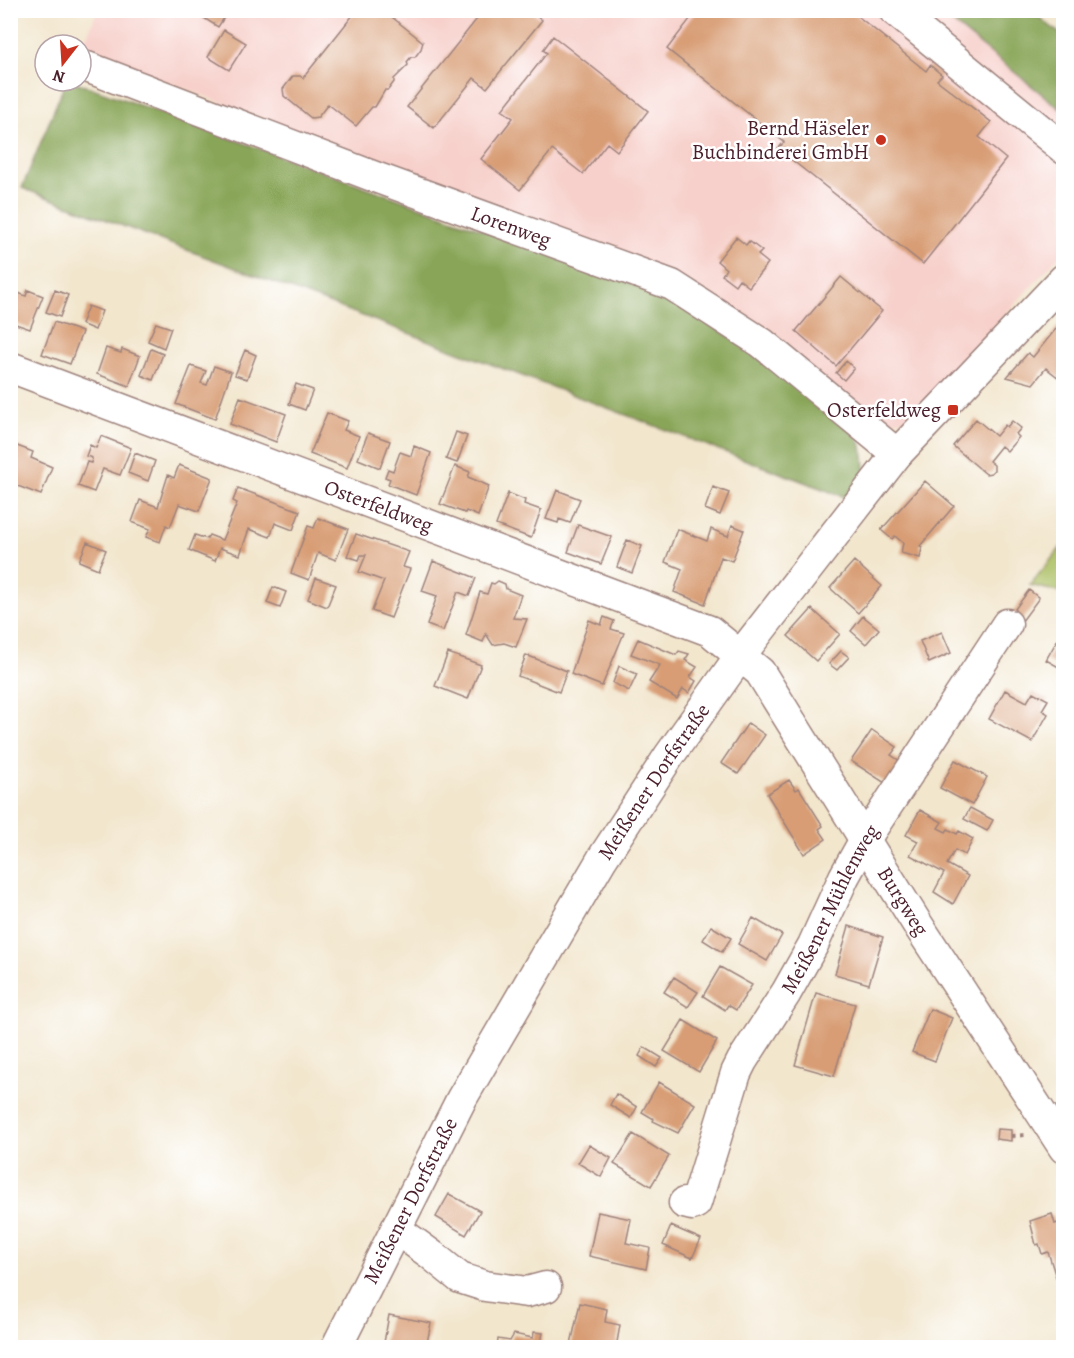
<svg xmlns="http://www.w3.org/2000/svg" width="1074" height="1358" font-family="Alegreya,serif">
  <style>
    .built { fill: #f7d0cb }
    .green { fill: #acbf63; stroke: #7b6f47; stroke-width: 1.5 }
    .forest { fill: #89a659; stroke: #6a6242; stroke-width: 1.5 }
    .building { fill: #d89d75 }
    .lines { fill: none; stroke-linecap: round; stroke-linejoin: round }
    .minor-casing { stroke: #9e827c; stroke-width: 33 }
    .path { stroke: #9e827c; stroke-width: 4; stroke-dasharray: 4.5 4.5; stroke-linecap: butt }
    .minor { stroke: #fff; stroke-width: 30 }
    .poi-dot { fill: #c8321e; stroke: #fff; stroke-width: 2 }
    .labels { text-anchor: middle; stroke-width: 5; stroke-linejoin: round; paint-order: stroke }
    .poi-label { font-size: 21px; fill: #4a1f2b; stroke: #fff; text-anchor: end }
    .street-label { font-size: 21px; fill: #4a1f2b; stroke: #fff }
  </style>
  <rect width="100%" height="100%" fill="#fff"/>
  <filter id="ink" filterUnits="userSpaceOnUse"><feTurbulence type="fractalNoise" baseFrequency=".0167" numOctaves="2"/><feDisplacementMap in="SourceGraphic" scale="12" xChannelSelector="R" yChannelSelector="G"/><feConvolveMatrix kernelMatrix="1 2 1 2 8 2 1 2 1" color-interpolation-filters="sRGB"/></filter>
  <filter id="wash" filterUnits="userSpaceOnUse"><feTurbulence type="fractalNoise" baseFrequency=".008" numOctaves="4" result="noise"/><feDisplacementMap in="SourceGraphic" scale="24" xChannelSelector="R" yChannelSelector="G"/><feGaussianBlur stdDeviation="1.35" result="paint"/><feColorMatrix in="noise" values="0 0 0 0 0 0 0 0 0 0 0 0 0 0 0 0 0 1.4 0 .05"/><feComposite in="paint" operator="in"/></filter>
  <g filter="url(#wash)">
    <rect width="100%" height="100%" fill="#f2e6cd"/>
    <path class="built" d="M 98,10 L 938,11 L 1063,111 L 1063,252 L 908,419 L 870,423 L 677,277 L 81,49 Z"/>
    <path class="green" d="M 1063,545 L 1063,593 L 1030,585 Z"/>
    <path class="forest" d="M 938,11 L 1031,11 L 1063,36 L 1063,111 Z
      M 66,81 L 73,81 L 666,296 L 759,355 L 858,437 L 864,455 L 866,477 L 847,498 L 22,188 Z"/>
    <g id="blocks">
      <path class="building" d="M 191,10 L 236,10 L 234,14 L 230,15 L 227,13 L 218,27 Z
        M 357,10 L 383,10 L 423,42 L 421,49 L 415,57 L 411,57 L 407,62 L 408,65 L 394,79 L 394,82 L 388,90 L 385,90 L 375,107 L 372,107 L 356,126 L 328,104 L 318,117 L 311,118 L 284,96 L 283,89 L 293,76 L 300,76 L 303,78 Z
        M 484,10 L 530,10 L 542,20 L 487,88 L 474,78 L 434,128 L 407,107 Z
        M 697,10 L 850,10 L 926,71 L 930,65 L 942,75 L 937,80 L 991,122 L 979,137 L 1006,159 L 923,264 L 778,149 L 784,142 L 667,49 Z
        M 224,30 L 246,43 L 229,70 L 208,57 Z
        M 553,36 L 648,111 L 617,151 L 607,143 L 583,174 L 552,150 L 520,190 L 481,159 L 513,118 L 502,110 L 547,53 L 543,50 Z
        M 736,237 L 746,245 L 749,241 L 762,251 L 758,255 L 768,263 L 749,287 L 739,279 L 735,285 L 722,275 L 726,269 L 717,261 Z
        M 841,277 L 882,311 L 836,366 L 796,331 Z
        M 10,290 L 26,296 L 28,290 L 43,296 L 30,329 L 10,322 Z
        M 55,290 L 68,295 L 60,317 L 46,312 Z
        M 88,306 L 102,311 L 95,330 L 81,324 Z
        M 54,322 L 82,332 L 70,364 L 42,354 Z
        M 156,323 L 171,328 L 164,348 L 148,341 Z
        M 1059,325 L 1064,329 L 1064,382 L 1046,368 L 1033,384 L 1007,377 L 1028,353 L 1033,357 Z
        M 106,348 L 121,353 L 122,349 L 140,356 L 129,386 L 97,374 Z
        M 151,349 L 163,354 L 153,380 L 141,375 Z
        M 245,350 L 256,355 L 247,379 L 235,375 Z
        M 846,361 L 854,368 L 844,380 L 836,373 Z
        M 191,366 L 206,371 L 201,383 L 207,385 L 214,366 L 231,372 L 215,419 L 176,404 Z
        M 296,384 L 313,390 L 305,410 L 289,404 Z
        M 240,397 L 286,414 L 276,442 L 230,424 Z
        M 327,413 L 348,421 L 344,430 L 359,436 L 347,468 L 310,454 Z
        M 976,419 L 996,436 L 1005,425 L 1007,427 L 1012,421 L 1021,428 L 1016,434 L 1019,437 L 1007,451 L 1001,446 L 989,461 L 994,465 L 994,470 L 991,473 L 986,474 L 953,446 Z
        M 456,432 L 467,436 L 457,463 L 446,459 Z
        M 368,433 L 390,441 L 380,468 L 358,459 Z
        M 101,436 L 131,448 L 120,475 L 103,469 L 94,492 L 78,486 L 87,462 L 91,463 L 92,458 L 86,456 L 90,445 L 96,448 Z
        M 12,444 L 33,452 L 31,458 L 52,467 L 41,495 L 10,483 L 10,448 Z
        M 414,446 L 431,453 L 416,495 L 388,484 L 390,479 L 385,477 L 388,469 L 393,471 L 400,452 L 411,456 Z
        M 135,453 L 155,461 L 148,481 L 128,473 Z
        M 179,465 L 212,478 L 199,511 L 179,504 L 170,527 L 166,525 L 160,542 L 146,537 L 150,529 L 132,522 L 140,500 L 158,507 L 168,475 L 174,478 Z
        M 455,466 L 470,472 L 468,477 L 489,486 L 478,516 L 466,511 L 465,513 L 440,504 Z
        M 925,481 L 954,506 L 920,546 L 922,548 L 920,558 L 901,553 L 903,543 L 895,536 L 892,539 L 881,530 Z
        M 713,487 L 729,493 L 720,515 L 705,509 Z
        M 238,488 L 300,511 L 293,530 L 275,523 L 270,537 L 249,529 L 240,555 L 220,548 L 215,561 L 189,550 L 195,535 L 207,539 L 209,535 L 222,540 L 237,503 L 233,501 Z
        M 557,490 L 580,499 L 570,523 L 559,519 L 558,523 L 546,519 Z
        M 508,493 L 525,500 L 524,504 L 541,510 L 531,538 L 496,525 Z
        M 318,518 L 348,529 L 336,560 L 318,553 L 309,580 L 291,573 L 308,526 L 314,528 Z
        M 578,525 L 612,537 L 601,564 L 568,552 Z
        M 732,525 L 744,530 L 732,561 L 721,557 L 705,604 L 674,592 L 682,569 L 665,562 L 677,529 L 707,541 L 711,529 L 728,536 Z
        M 356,534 L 409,552 L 403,567 L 410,569 L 391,618 L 372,611 L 384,581 L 359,572 L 366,555 L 361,555 L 359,560 L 347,556 Z
        M 627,540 L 642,546 L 632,573 L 617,567 Z
        M 87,542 L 106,550 L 98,569 L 79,561 Z
        M 433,561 L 476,578 L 469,596 L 458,592 L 443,631 L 427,625 L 437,596 L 422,591 Z
        M 854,561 L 882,586 L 858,613 L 830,588 Z
        M 316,578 L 336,585 L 327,607 L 308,599 Z
        M 498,581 L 505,584 L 506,589 L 521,595 L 513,618 L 527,619 L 516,647 L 504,643 L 493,645 L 486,634 L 483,642 L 466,635 L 480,592 L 487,594 L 491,583 L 494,584 Z
        M 273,587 L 286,592 L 280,608 L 267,603 Z
        M 1029,590 L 1039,598 L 1022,621 L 1012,613 Z
        M 812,609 L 840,634 L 816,661 L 788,636 Z
        M 863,616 L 879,629 L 866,644 L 851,631 Z
        M 604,617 L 614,621 L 611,629 L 624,633 L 602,686 L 571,674 L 589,620 L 601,625 Z
        M 1064,628 L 1064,670 L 1046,660 Z
        M 942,632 L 951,653 L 929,663 L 920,641 Z
        M 638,639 L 676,655 L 679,651 L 689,654 L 685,660 L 697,667 L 690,677 L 696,681 L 689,693 L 683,689 L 677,699 L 649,682 L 660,665 L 631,654 Z
        M 841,651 L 849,657 L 837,670 L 829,664 Z
        M 448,653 L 481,665 L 468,699 L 435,686 Z
        M 526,655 L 567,671 L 559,692 L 518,676 Z
        M 619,666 L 637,674 L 629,691 L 613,683 Z
        M 1005,690 L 1027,702 L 1033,692 L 1048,700 L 1042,710 L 1048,714 L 1032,742 L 989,719 Z
        M 748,723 L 765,735 L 738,774 L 721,763 Z
        M 872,730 L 897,747 L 891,755 L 903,763 L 888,785 L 851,761 Z
        M 955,760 L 987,777 L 972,805 L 940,788 Z
        M 789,780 L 796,790 L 799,788 L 823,826 L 819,829 L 826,839 L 804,854 L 767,794 Z
        M 970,808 L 993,820 L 987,831 L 964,819 Z
        M 920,810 L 942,822 L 938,828 L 946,832 L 948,829 L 957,834 L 959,831 L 973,839 L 965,855 L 955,850 L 947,864 L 968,876 L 953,904 L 934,892 L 944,873 L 910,855 L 918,841 L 906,835 Z
        M 753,918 L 782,935 L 767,961 L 738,944 Z
        M 711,926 L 731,938 L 722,952 L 703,940 Z
        M 849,926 L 883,937 L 869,984 L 835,974 Z
        M 720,967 L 752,985 L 736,1010 L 728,1005 L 725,1010 L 703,996 Z
        M 674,977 L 698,992 L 688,1007 L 664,992 Z
        M 816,993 L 855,1004 L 834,1076 L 795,1065 Z
        M 930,1009 L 952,1018 L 935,1061 L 912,1052 Z
        M 683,1020 L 717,1041 L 699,1072 L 664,1051 Z
        M 644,1047 L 662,1058 L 656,1067 L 639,1056 Z
        M 659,1082 L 695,1104 L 678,1133 L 653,1121 L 654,1119 L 642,1112 Z
        M 616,1094 L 637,1107 L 631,1118 L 610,1105 Z
        M 997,1129 L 1011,1130 L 1011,1141 L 996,1139 Z
        M 633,1134 L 669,1156 L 651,1186 L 614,1164 Z
        M 589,1145 L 611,1158 L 601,1177 L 578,1163 Z
        M 449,1194 L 480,1211 L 466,1235 L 436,1217 Z
        M 598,1212 L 631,1219 L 626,1243 L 650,1248 L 646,1269 L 589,1256 Z
        M 1052,1214 L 1055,1224 L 1064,1221 L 1064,1275 L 1056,1277 L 1048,1252 L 1042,1254 L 1039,1244 L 1036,1245 L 1030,1221 Z
        M 671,1226 L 701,1239 L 692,1258 L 663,1245 Z
        M 580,1303 L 607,1309 L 605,1322 L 620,1325 L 616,1348 L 586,1348 L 571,1344 Z
        M 389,1315 L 431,1323 L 426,1348 L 383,1348 Z
        M 534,1332 L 543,1333 L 540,1348 L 497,1348 L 498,1339 L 510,1341 L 514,1334 L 533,1338 Z"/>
    </g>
  </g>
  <g filter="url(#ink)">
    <use href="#blocks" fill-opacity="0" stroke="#9e827c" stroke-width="1.5"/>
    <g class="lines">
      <defs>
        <g id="minor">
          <path d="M 894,10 L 1064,149"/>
          <path id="s1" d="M 87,67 L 375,177 L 672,285 L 762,343 L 897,454"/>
          <path id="s2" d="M 10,367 L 710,631 L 760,672 L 918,925 L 1064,1148"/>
          <path id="s3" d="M 684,1203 L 692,1205 L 696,1203 L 736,1073 L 742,1061 L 786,993 L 813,945 L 844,877 L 864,841 L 1007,624"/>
          <path d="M 396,1229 L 433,1256 L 460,1278 L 485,1286 L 527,1292 L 546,1287"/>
          <path id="s4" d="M 336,1348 L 462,1098 L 602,859 L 669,756 L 740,656 L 897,454 L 1064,279"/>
        </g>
      </defs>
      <use href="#minor" class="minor-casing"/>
      <path class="path" d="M 1011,1136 L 1026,1135"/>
      <use href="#minor" class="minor"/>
    </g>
  </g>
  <g class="poi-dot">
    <circle cx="881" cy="140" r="6"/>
    <rect x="947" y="404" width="12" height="12" rx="3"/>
  </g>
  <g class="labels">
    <g class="poi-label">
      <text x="869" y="135">Bernd Häseler<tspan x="869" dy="24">Buchbinderei GmbH</tspan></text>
      <text x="941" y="417">Osterfeldweg</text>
    </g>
    <g class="street-label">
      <text dy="7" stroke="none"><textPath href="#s1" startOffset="453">Lorenweg</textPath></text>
      <text dy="7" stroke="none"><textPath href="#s2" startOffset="394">Osterfeldweg</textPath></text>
      <text dy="7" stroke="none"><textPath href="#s4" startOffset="650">Meißener Dorfstraße</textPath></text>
      <text dy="7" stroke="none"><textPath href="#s2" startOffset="1083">Burgweg</textPath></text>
      <text dy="7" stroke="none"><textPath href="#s3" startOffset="338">Meißener Mühlenweg</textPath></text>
      <text dy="7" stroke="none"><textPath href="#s4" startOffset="165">Meißener Dorfstraße</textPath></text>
    </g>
  </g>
  <rect width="1074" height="1358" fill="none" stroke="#fff" stroke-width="36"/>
  <g transform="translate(63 63) rotate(197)"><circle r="28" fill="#ffffff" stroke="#b7a5aa" stroke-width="1.5"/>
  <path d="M0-4.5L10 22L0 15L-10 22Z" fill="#c8321e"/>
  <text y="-9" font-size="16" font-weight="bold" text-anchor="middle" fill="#4a1f2b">N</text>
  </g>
</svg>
